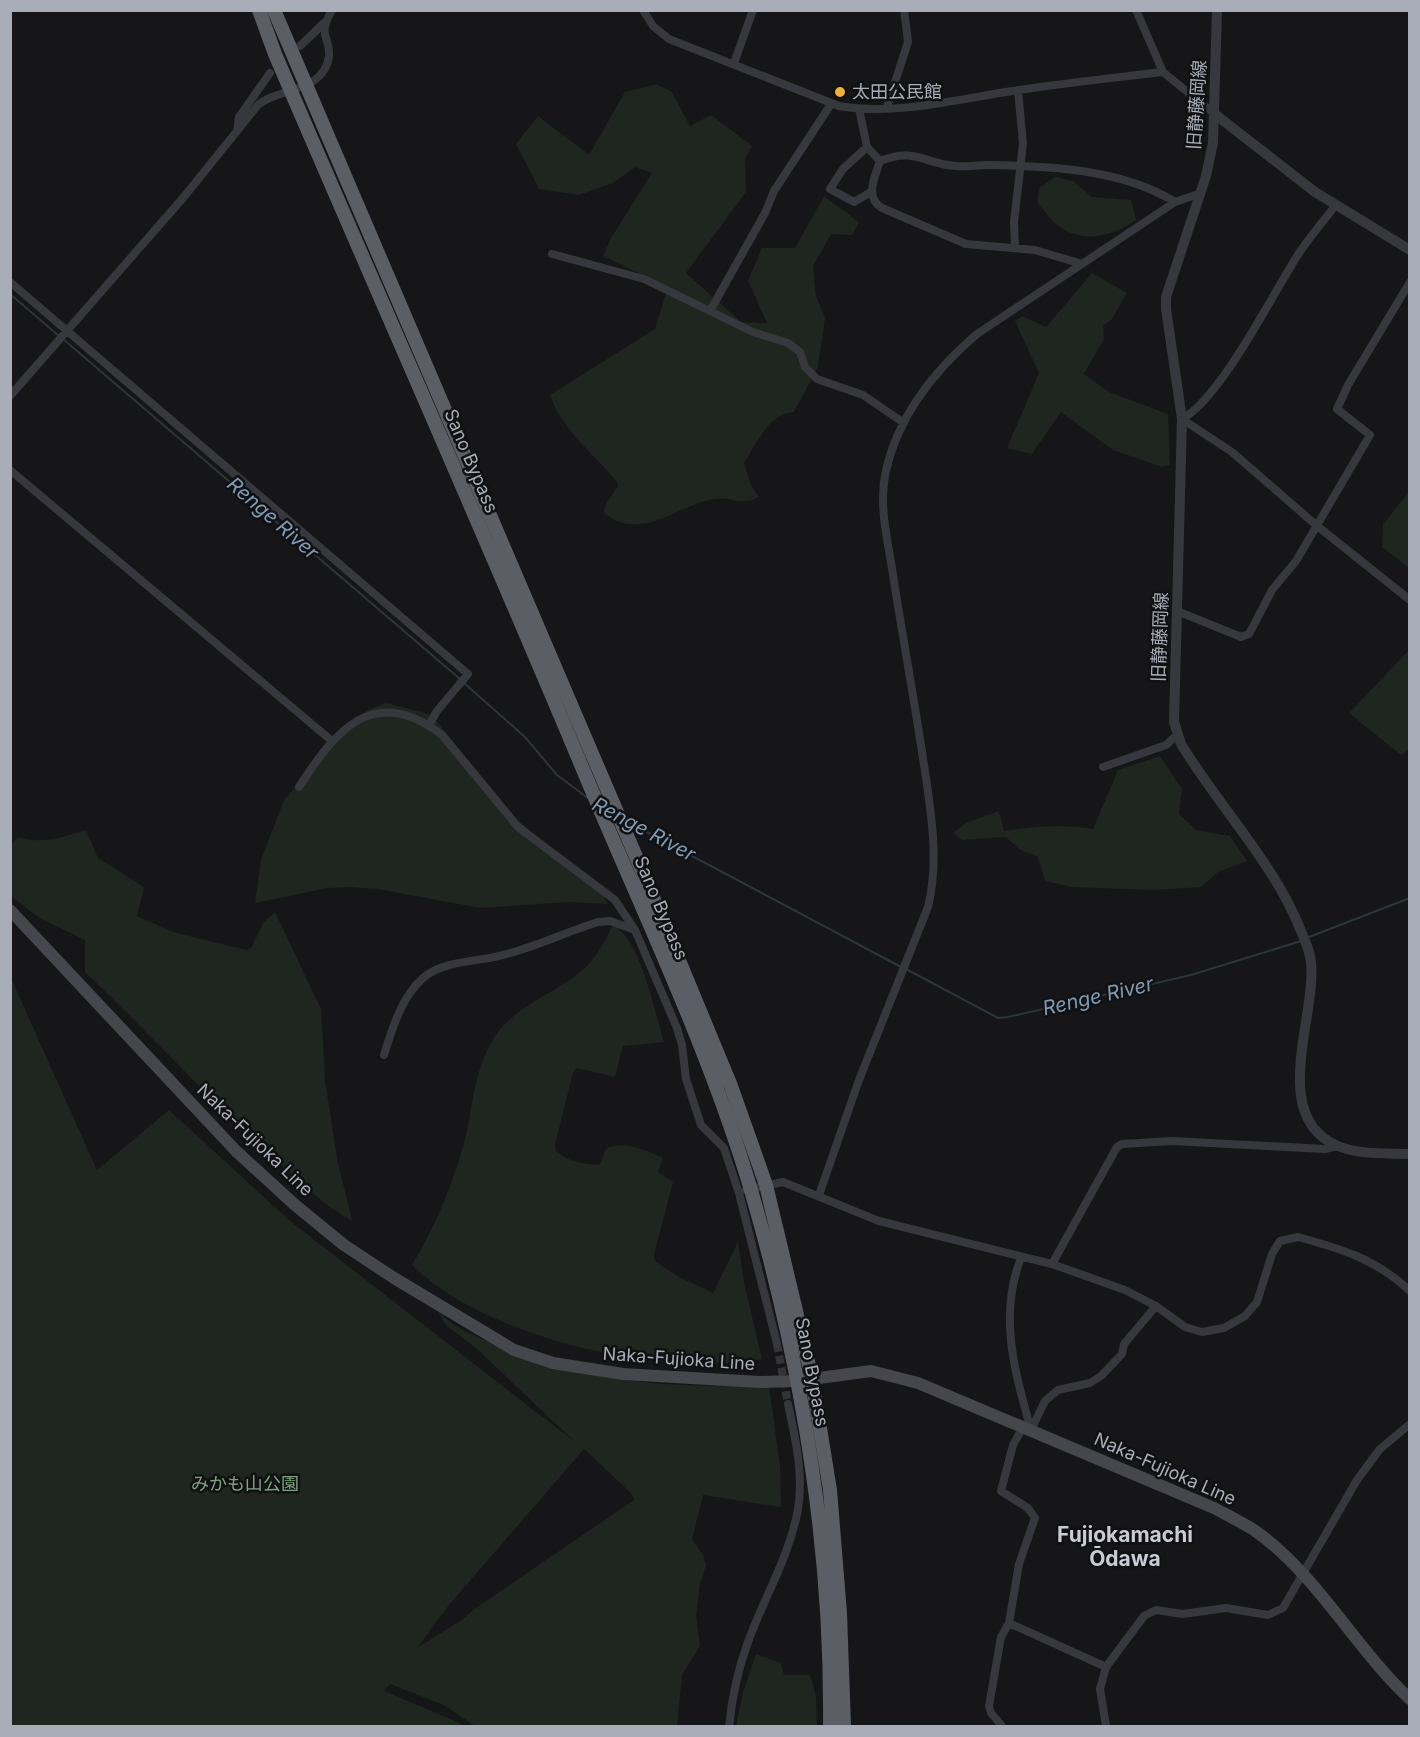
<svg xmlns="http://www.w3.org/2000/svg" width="1420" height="1737" font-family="Inter,'Noto Sans JP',sans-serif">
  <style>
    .green { fill: #1e261f; fill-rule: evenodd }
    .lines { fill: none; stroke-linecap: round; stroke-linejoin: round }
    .stream { stroke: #2c353c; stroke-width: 2 }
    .minor-tunnel { stroke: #333438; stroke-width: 8; stroke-dasharray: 8 4; stroke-linecap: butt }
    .minor { stroke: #37383d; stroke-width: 8 }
    .tertiary { stroke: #37383d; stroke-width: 10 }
    .secondary { stroke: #45474d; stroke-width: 12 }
    .trunk { stroke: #5b5e65; stroke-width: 14 }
    .poi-dot { fill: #f2b134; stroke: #111113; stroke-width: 2 }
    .labels { text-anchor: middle; stroke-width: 5; stroke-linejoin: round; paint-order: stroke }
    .poi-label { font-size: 18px; fill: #a8adb8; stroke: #111113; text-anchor: start }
    .street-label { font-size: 18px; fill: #a8adb8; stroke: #111113 }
    .park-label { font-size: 18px; fill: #7fa381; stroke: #111113 }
    .water-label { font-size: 20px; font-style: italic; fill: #7f9bb3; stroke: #111113 }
    .quarter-label { font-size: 21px; font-weight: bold; fill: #c9ccd4; stroke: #111113 }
  </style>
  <rect width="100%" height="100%" fill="#161618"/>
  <path class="green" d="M 656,84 L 672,92 L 690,126 L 711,115 L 752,146 L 745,159 L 746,192 L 686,273 L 741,322 L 767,323 L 748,281 L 762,248 L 795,248 L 824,196 L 859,222 L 852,235 L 831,234 L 813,266 L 816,296 L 825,318 L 818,367 L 794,412 C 768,414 757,443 744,463 L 751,485 L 759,497 C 738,507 735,496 714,499 C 676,505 641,544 603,512 L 607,502 L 618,486 L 617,482 C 594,454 562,430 550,395 L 655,329 L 668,287 L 603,256 L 611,238 L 652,173 L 635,167 L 613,183 L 579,195 L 539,189 L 516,144 L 538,116 L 589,155 L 625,92 Z
    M 1056,177 L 1073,181 L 1092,197 L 1131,200 L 1136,220 C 1113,236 1085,244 1060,227 C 1051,221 1044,210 1037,202 L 1040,187 Z
    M 1092,273 L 1127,293 L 1112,319 L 1103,326 L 1104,339 L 1084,374 L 1109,392 L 1168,414 L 1170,465 L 1162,467 L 1113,450 L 1061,412 L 1032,454 L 1007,448 L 1039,373 L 1015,321 L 1022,316 L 1046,327 Z
    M 1409,491 L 1409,568 L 1382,547 L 1383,525 Z
    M 1409,650 L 1409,750 L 1401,755 L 1349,713 Z
    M 386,703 L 429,714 L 435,719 L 514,817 L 601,892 L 608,904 L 568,902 L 480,908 L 378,889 L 349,887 L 328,888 L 255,903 L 261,860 L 284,800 L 353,721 L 368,710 Z
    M 1160,756 L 1182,789 L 1179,814 L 1196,830 L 1230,836 L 1247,861 L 1218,872 L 1201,887 L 1153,890 L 1072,887 L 1045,881 L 1038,857 L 1019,849 L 1006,837 L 962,840 L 953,833 L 966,823 L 999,811 L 1004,831 C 1032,827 1065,823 1093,829 L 1118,770 Z
    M 86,830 L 98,858 L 144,887 L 137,916 L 173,932 L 246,950 L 251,948 L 264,922 L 275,912 L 321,1009 L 325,1080 L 337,1158 L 352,1221 C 324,1206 301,1182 277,1161 C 210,1101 151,1034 85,972 L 85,940 L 38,917 L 11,896 L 11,845 L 18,837 C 42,845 63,837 86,830 Z
    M 613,925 C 642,941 654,1011 664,1042 L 623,1046 L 615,1077 L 577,1068 L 573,1073 L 555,1145 L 556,1151 C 567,1161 586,1166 600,1164 L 606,1149 C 621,1139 649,1151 663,1158 L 658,1172 L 673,1182 L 654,1254 L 655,1261 L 677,1276 L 713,1293 L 738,1242 L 744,1283 L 762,1359 C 663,1378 485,1338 412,1265 C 437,1223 454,1182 466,1135 C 473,1103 475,1071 491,1043 C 511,1005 556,995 586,967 C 598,955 605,940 613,925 Z
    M 10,976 L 97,1170 L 169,1110 L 290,1221 L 576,1443 L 477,1349 L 446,1325 L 438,1312 C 443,1315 447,1320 452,1323 C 464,1332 480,1338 493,1344 C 581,1384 674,1388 769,1385 L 780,1467 L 781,1507 L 703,1495 L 692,1539 L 703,1555 L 706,1565 L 700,1584 L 696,1616 L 700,1646 L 682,1675 L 677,1726 L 475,1726 L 444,1705 L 390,1684 L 384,1691 L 460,1723 L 462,1726 L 11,1726 ZM 584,1449 L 631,1493 L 634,1500 L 473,1610 L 463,1619 L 417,1648 L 449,1605 Z
    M 756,1654 L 781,1663 L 784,1675 L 810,1675 L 816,1696 L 817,1726 L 736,1726 L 743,1692 Z"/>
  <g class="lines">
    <path class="stream" d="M 10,294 L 59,336
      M 63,339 L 460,679
      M 464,683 L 525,737 L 557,775 L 589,799
      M 628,822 L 901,967
      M 1309,937 L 1410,898
      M 906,969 L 998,1018 L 1008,1017 L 1191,975 L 1301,941"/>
    <path class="minor-tunnel" d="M 777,1344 L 788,1404"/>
    <path class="minor" d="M 643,10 L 653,26 L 669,39 L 839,106 C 895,116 957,99 1013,91 C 1063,83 1113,78 1163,72 L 1216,115
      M 1136,10 L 1163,72
      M 300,46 L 324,23
      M 734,63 L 753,10
      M 887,107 L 908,42 L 904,10
      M 859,109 L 867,147 L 843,169 L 830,189 L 854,202 L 871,192
      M 237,131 L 239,117 L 270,73
      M 867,147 L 880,161 C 916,147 924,164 956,166 C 966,167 977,165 988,165 C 1049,166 1122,169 1175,202
      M 880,161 C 875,177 864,197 882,208 L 966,244 L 1035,250 L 1082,264
      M 1336,205 C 1323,221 1310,237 1299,253 C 1272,295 1221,398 1182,419 L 1232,452 L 1316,525 L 1410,600
      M 1015,247 L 1014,222 L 1023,144 L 1018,90
      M 552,254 L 644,279 L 753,332 L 788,343 L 800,352 L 805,367 L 817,379 L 863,395 L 904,423
      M 10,282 L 468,674 L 437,711 L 429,725
      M 710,311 L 765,213 L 774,191 L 831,104
      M 10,396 L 183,198 L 258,105 C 279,87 324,93 329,56 C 331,36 316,38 332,10
      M 10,470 L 332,741
      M 1177,611 L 1241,637 L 1249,634 L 1272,590 L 1296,561 L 1370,435 L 1337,409 L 1348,385 L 1410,282
      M 1103,767 L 1166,745 L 1177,735
      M 299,787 C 335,731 374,682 442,735 L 518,827 L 615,900 L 635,930 L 677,1028 L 682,1045 L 686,1079 L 701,1125 L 724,1148 L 739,1193 L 777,1344
      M 384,1055 C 392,1029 402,996 423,978 C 444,960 478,962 503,955 C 535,947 566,932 598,922 L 610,921 L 635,930
      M 746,1190 L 783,1182 L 879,1221 L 1052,1264 L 1125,1290 L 1156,1306 L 1185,1327 L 1202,1332 L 1224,1328 L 1245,1316 L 1257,1302 L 1272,1254 L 1280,1241 L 1298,1237 C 1342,1249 1376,1259 1410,1291
      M 819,1195 L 859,1080 L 928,907 C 938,866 933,827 927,785 C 917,715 904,645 893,575 C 888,540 878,507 886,471 C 898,416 935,370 977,334 L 1175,202 L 1201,193
      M 1021,1258 C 998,1316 1015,1372 1031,1430
      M 1052,1264 L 1117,1147 L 1122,1144 L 1172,1141 L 1325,1149 L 1338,1146
      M 1031,1430 L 1045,1401 L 1058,1390 L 1090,1383 L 1101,1376 L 1122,1354 L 1124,1344 L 1156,1306
      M 1009,1623 L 1106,1667
      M 729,1726 C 732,1698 738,1669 748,1642 C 764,1598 790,1555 798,1509 C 804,1475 795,1437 788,1404
      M 1002,1726 L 991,1713 L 989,1706 L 1001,1637 L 1009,1623 L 1019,1564 L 1035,1518 L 1028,1508 L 1001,1491 L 1013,1445 L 1023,1427
      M 1106,1726 L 1100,1689 L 1106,1667 L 1144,1616 L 1156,1610 L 1183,1614 L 1226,1608 L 1268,1615 L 1283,1608 L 1357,1480 L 1380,1449 L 1410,1424"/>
    <path class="tertiary" d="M 1217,10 L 1213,143 L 1206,176 L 1166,297 L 1166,309 L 1182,419 L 1174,722 L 1181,744 C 1218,805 1276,866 1301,931 C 1305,941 1310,951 1311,962 C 1317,1016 1268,1117 1338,1146 C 1360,1155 1386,1153 1410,1154
      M 1216,115 L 1315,192 L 1410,250"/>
    <path class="secondary" d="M 10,910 L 236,1151 L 295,1205 L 344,1245 L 394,1278 L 514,1350 L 553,1363 L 623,1374 L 760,1382 L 797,1381 L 871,1371 L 918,1383 L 1214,1508 C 1227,1515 1241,1522 1254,1530 C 1317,1574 1354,1647 1410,1699"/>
    <path class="trunk" d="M 259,10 L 275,54 C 377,292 482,528 582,767 C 639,904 709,1048 751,1190 C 801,1363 832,1546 830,1726
      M 274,10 L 640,866 L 731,1086 L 766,1185 L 812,1378 L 830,1490 L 840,1613 L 844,1726"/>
  </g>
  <circle class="poi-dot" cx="840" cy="92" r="6"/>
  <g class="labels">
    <g class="poi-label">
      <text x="852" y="98">太田公民館</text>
    </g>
    <g class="street-label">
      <text transform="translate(1197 105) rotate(-86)" y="6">旧静藤岡線</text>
      <text transform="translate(471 461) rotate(67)" y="6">Sano Bypass</text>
      <text transform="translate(1160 637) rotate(-88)" y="6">旧静藤岡線</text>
      <text transform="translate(661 908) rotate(67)" y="6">Sano Bypass</text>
      <text transform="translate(255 1140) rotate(44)" y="6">Naka-Fujioka Line</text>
      <text transform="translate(679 1359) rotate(4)" y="6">Naka-Fujioka Line</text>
      <text transform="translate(812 1372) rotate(79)" y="6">Sano Bypass</text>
      <text transform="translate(1165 1469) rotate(24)" y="6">Naka-Fujioka Line</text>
    </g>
    <g class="park-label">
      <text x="245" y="1490">みかも山公園</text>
    </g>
    <g class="water-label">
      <text transform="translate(273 518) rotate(41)" y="7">Renge River</text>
      <text transform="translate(644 829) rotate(28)" y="7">Renge River</text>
      <text transform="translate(1098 996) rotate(-13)" y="7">Renge River</text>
    </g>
    <g class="quarter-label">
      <text x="1125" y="1542">Fujiokamachi<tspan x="1125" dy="24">Ōdawa</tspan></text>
    </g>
  </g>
  <rect width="1420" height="1737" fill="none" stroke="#a8adb8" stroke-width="24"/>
</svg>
